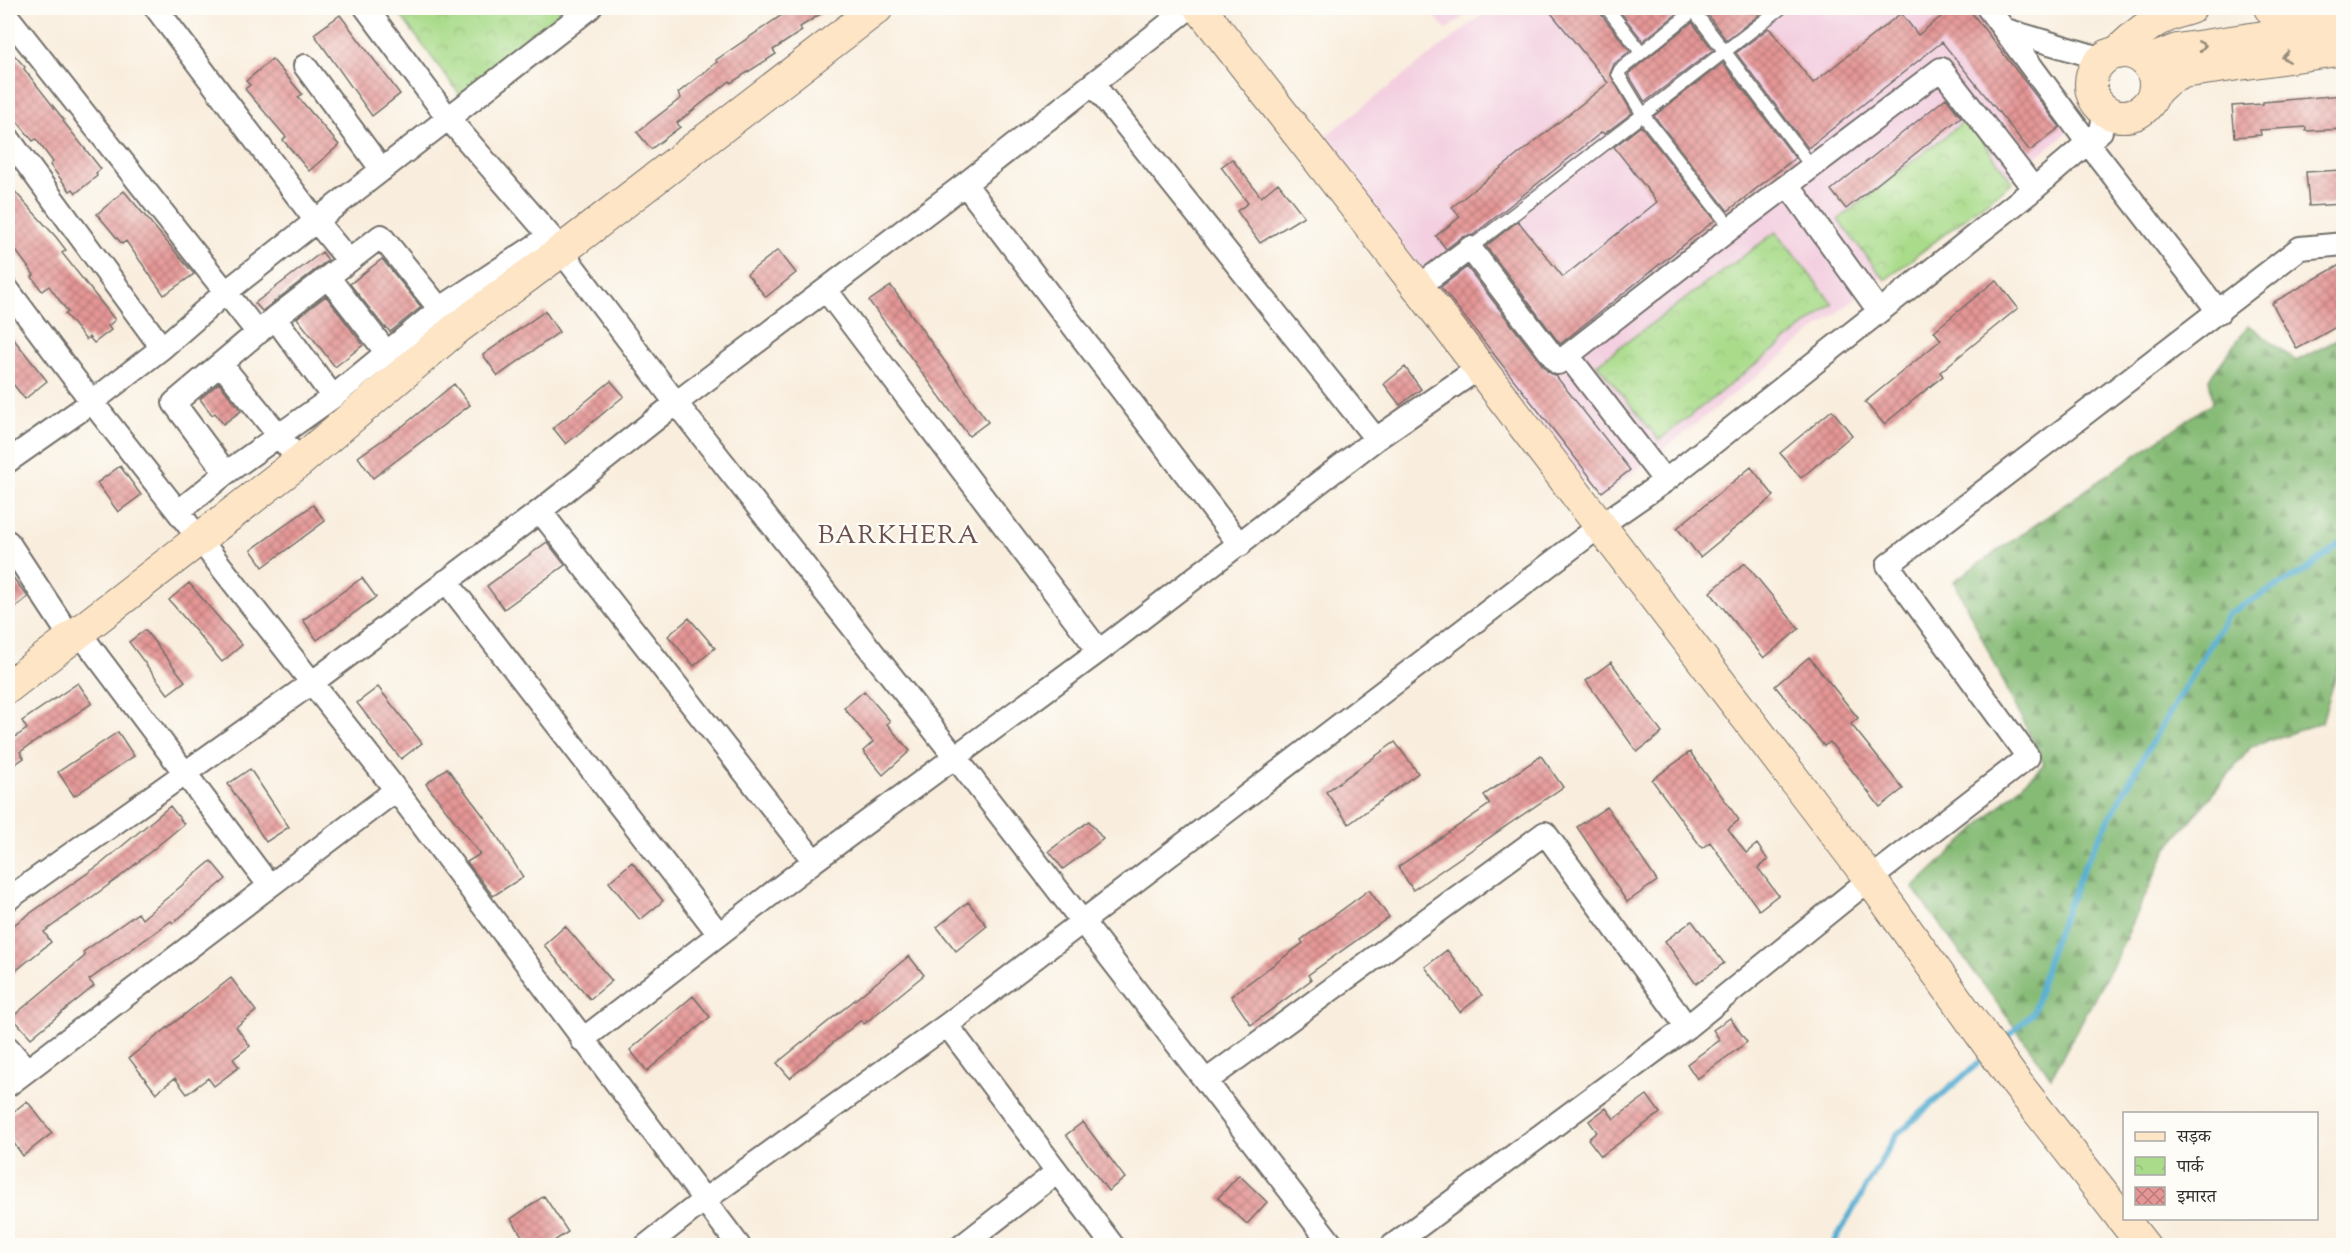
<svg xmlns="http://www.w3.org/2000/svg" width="2351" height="1253" font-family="'Sorts Mill Goudy','Noto Serif Devanagari',serif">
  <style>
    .built { fill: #f3cfe0 }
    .forest { fill: url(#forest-firs); stroke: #587350; stroke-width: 1.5 }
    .park { fill: url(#park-crowns); stroke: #6a835a; stroke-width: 1.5 }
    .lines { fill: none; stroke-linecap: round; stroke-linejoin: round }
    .stream { stroke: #53add1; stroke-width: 6 }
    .building { fill: url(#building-cross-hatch) }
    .lane-casing { stroke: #736f6a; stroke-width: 15 }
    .street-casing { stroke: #736f6a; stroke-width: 26 }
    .secondary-casing { stroke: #736f6a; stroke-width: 34 }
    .lane { stroke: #fff; stroke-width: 12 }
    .street { stroke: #fff; stroke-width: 22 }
    .secondary { stroke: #fde5c5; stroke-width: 32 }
    .oneway { stroke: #948878 }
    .labels { text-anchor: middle; stroke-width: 4.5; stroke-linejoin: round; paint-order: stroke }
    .neighbourhood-label { font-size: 26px; letter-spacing: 1.5px; fill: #6c5150; stroke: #fdfcf7 }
  </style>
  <defs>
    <pattern id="forest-firs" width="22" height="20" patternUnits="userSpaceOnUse" patternTransform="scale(1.5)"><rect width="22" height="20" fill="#86bb76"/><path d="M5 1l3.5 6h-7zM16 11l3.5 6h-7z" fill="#6e9861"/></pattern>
    <pattern id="park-crowns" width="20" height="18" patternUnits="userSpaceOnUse" patternTransform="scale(1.5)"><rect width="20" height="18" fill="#a9db8a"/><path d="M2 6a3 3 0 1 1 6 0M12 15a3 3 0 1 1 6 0" fill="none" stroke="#92bc77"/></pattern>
    <pattern id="building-cross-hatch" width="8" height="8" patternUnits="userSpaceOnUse" patternTransform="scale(1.5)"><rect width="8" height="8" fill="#e59796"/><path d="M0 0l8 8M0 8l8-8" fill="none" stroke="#ba7b7b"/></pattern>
  </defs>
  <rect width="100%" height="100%" fill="#fdfcf7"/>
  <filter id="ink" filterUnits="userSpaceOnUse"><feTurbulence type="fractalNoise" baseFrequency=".0167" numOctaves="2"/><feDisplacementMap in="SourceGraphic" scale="12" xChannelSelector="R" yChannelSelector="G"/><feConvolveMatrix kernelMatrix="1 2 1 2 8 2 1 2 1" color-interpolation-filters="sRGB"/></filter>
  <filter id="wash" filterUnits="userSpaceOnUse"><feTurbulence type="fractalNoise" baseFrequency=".008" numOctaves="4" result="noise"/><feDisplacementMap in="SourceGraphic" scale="24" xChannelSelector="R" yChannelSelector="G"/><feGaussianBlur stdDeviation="1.35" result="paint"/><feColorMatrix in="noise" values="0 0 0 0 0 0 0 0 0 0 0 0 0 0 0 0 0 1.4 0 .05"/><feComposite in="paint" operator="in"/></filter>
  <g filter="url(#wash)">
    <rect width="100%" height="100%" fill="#f9eede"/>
    <path class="built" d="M 1428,8 L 1475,8 L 1446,30 Z
      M 1491,8 L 1973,8 L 2069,131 L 1599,500 L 1320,140 Z"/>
    <path class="forest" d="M 2249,325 L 2296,361 L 2343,337 L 2343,652 L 2322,722 L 2251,747 L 2167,849 L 2114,963 L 2051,1077 L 1913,888 L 2044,764 L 1954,581 L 2213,402 L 2209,379 Z"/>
    <path class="park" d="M 395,8 L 568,8 L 461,96 Z
      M 1967,119 L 2012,182 L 1885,280 L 1838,220 Z
      M 1776,232 L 1833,304 L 1659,440 L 1597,364 Z"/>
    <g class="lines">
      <path class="stream" d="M 1999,1044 L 2033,1013 L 2051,949 L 2083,868 L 2139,764 L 2229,613 L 2308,569 L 2344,540
        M 1832,1246 L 1896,1135 L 1985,1057"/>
    </g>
    <g id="blocks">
      <path class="building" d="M 792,8 L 830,8 L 800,27 L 802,31 L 773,50 L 776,54 L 731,83 L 730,81 L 677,123 L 680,127 L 651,149 L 637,132 L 681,98 L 678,93 L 717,62 L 716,60 Z
        M 1547,8 L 1599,8 L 1600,13 L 1630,51 L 1614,64 L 1610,74 L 1632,113 L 1604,134 L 1602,132 L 1473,235 L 1462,237 L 1446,249 L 1436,236 L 1460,217 L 1452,207 L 1608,83 Z
        M 1617,8 L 1684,8 L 1643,41 Z
        M 1705,8 L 1753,8 L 1759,15 L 1726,40 L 1705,11 Z
        M 1952,8 L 1968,8 L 2060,127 L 2030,151 L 1942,42 L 1808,148 L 1736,53 L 1769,28 L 1813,83 L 1901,13 L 1918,35 Z
        M 340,15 L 400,94 L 372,116 L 314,34 Z
        M 1692,22 L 1713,50 L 1645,102 L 1628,74 Z
        M 8,48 L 25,67 L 24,69 L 64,120 L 63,121 L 101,169 L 96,173 L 97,176 L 76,193 L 73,189 L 70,191 L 50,165 L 53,162 L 36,139 L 33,141 L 8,110 Z
        M 272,59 L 302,94 L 298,97 L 339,145 L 309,171 L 283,140 L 286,137 L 245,89 L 250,85 L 246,81 Z
        M 1723,63 L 1795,158 L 1728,211 L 1654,116 Z
        M 2343,95 L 2343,129 L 2306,131 L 2306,127 L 2260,130 L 2261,135 L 2235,137 L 2232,106 L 2263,104 L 2263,102 Z
        M 1946,98 L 1961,117 L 1846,209 L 1831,190 Z
        M 1641,126 L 1715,220 L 1560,344 L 1486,246 L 1518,221 L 1563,277 L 1657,202 L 1614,147 Z
        M 1232,159 L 1261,197 L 1278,183 L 1304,216 L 1260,243 L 1237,211 L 1248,203 L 1221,167 Z
        M 2343,170 L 2343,204 L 2309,206 L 2306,172 Z
        M 8,184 L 56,237 L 66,250 L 62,253 L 115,320 L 108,326 L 111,330 L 94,343 L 89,337 L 86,340 L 65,314 L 68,312 L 49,286 L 42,291 L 32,277 L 34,275 L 8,240 Z
        M 124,191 L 194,274 L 164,295 L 126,241 L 122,244 L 97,214 Z
        M 778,250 L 796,273 L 766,297 L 747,274 Z
        M 322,252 L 328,260 L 262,311 L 255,303 Z
        M 382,259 L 421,307 L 390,332 L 386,327 L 385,328 L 350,284 Z
        M 2343,263 L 2343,323 L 2297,349 L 2272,303 Z
        M 1467,267 L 1547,371 L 1556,376 L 1630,470 L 1602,492 L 1441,287 Z
        M 1996,280 L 2018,308 L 1940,372 L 1943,376 L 1884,424 L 1865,402 L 1941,340 L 1934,331 Z
        M 891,286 L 988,422 L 969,436 L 869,301 Z
        M 326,296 L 363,345 L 335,367 L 297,318 Z
        M 545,311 L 559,332 L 498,376 L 483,355 Z
        M 8,332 L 47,381 L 25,399 L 8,378 Z
        M 1405,367 L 1421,389 L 1400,405 L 1384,384 Z
        M 611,381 L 624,396 L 566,444 L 553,428 Z
        M 219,383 L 241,411 L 223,424 L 215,413 L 212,415 L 200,399 Z
        M 454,384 L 470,405 L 373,478 L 358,457 L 404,425 Z
        M 1832,410 L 1852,435 L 1801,478 L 1780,453 Z
        M 120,466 L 141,495 L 118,512 L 97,483 Z
        M 1751,467 L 1774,496 L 1700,557 L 1677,528 Z
        M 313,505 L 325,521 L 263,567 L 251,550 Z
        M 547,542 L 565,565 L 504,609 L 487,586 Z
        M 1745,563 L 1799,629 L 1764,658 L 1710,592 Z
        M 8,571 L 28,597 L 8,613 Z
        M 362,578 L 376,597 L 317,640 L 303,620 Z
        M 189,583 L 242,645 L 222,662 L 169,600 Z
        M 689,618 L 715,648 L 694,666 L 668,636 Z
        M 145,630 L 185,681 L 168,694 L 129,642 Z
        M 1809,657 L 1858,718 L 1851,724 L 1903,789 L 1880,807 L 1830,742 L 1824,746 L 1775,686 Z
        M 1611,662 L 1662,733 L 1637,752 L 1586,681 Z
        M 78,683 L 92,703 L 20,752 L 24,758 L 8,769 L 8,732 L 12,739 L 27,729 L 22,721 Z
        M 378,687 L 422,743 L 401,759 L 357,703 Z
        M 864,691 L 890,721 L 887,724 L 910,751 L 883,775 L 863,751 L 873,742 L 844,708 Z
        M 118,732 L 134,756 L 74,796 L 58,772 Z
        M 1395,742 L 1418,773 L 1349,824 L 1326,792 Z
        M 1690,752 L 1739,820 L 1728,829 L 1746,853 L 1757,844 L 1768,860 L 1758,868 L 1778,895 L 1759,910 L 1710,842 L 1702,848 L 1652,780 Z
        M 1541,756 L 1563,787 L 1413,890 L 1398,867 L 1490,804 L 1484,795 Z
        M 447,768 L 488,822 L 523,877 L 493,896 L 467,862 L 480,854 L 426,784 Z
        M 250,769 L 289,827 L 266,842 L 228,784 Z
        M 170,806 L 184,824 L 121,876 L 44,932 L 51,942 L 8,977 L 8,929 L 102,863 Z
        M 1607,807 L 1657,881 L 1627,902 L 1577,827 Z
        M 1089,821 L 1103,839 L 1063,869 L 1049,851 Z
        M 211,861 L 226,879 L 173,923 L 171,921 L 89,980 L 94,986 L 31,1038 L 12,1017 L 85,956 L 83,952 L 138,913 L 142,919 Z
        M 632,862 L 663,901 L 640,920 L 609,882 Z
        M 1369,890 L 1389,917 L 1308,975 L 1311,980 L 1251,1025 L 1231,996 L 1303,943 L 1301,940 Z
        M 968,902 L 987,926 L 956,951 L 937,927 Z
        M 1692,921 L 1724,963 L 1696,984 L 1665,941 Z
        M 565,926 L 612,981 L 590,999 L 544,945 Z
        M 1447,950 L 1482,995 L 1460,1012 L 1425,967 Z
        M 909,956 L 924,975 L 864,1024 L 861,1020 L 790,1078 L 777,1063 Z
        M 231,978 L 256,1011 L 236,1027 L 250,1046 L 233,1059 L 239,1067 L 214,1086 L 208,1078 L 187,1094 L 175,1078 L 156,1093 L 129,1058 Z
        M 693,996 L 710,1017 L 647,1071 L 630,1050 Z
        M 1730,1018 L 1747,1042 L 1697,1079 L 1687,1064 L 1720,1040 L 1713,1030 Z
        M 1647,1095 L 1660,1113 L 1601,1156 L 1588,1139 L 1597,1132 L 1589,1121 L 1606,1108 L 1614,1119 Z
        M 27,1101 L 52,1133 L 23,1156 L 8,1135 L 8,1116 Z
        M 1083,1122 L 1125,1178 L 1108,1191 L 1066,1135 Z
        M 1239,1175 L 1267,1202 L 1247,1224 L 1218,1198 Z
        M 544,1196 L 568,1232 L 548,1245 L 528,1245 L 511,1219 Z"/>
    </g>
  </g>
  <g filter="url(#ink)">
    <use href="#blocks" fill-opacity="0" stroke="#736f6a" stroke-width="1.5"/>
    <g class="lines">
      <defs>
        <path id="lane" d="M 1607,8 L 1641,52
          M 1697,8 L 1620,70 L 1618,74 L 1643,115 L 1731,228
          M 1694,11 L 1812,167
          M 1470,248 L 1781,8"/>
        <path id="street" d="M 156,8 L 316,221 L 349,261
          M 366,8 L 448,118 L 550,236 L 676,403 L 956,758 L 1333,1246
          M 1988,8 L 2088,143 L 2219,312
          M 8,17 L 258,333
          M 2006,30 L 2103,59
          M 305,66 L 382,170
          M 1093,84 L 1376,439
          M 8,138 L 162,348
          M 965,184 L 1240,545
          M 1788,185 L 1879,311
          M 328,277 L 387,353
          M 1418,287 L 1470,248 L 1558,363 L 1731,228 L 1941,69 L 2034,189
          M 8,290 L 92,402 L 396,790 L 739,1246
          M 826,290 L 1099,651
          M 275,318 L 333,397
          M 1569,357 L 1665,481
          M 221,364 L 289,448
          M 8,461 L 92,402 L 162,348 L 226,292 L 316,221 L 590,8
          M 226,473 L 174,403 L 275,318 L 381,236 L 456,329
          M 179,511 L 226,473 L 333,397 L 441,308 L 550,236
          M 540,511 L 814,861
          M 8,542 L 71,638
          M 446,581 L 719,934
          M 79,632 L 269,885
          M 8,899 L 313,682 L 540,511 L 676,403 L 965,184 L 1189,8
          M 947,1025 L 1113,1246
          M 582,1040 L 814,861 L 1099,651 L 1376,439 L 1479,368
          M 8,1048 L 27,1070
          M 1206,1081 L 1545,833 L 1687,1027
          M 8,1085 L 396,790
          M 646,1246 L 703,1201 L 947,1025 L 1600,526 L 1665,481 L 2034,189 L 2101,131 L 2105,111
          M 962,1246 L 1057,1172
          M 1392,1246 L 1687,1027 L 1870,879 L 2028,757 L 1888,565 L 2300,248 L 2344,244"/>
        <path id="secondary" d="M 1200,8 L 1418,287 L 1870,879 L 2014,1080 L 2144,1246
          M 2270,8 L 2284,13 L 2304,30
          M2091 84a32 32 0 1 1 64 0a32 32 0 1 1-64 0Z
          M 2117,53 C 2141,29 2157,17 2190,8
          M 2147,62 L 2177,50 L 2344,25
          M 2155,91 L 2168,79 L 2183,72 L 2344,49
          M 8,687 L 300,461 L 456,329 L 561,251 L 877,8"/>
      </defs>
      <use href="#lane" class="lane-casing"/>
      <use href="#street" class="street-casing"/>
      <use href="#secondary" class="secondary-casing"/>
      <use href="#lane" class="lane"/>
      <use href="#street" class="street"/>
      <use href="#secondary" class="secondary"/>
    </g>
    <defs><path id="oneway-chevron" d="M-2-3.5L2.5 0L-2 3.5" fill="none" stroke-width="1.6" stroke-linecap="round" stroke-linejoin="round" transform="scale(1.5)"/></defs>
    <g class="oneway">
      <use href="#oneway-chevron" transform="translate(2202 46) rotate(-9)"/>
      <use href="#oneway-chevron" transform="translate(2286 57) rotate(172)"/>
    </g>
  </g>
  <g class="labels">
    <g class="neighbourhood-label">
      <text x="899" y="543">BARKHERA</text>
    </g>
  </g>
  <rect width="2351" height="1253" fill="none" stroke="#fdfcf7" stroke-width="30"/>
  <rect x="2123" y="1112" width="195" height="108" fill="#fdfcf7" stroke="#a9a8a5" stroke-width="1.5"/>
  <rect x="2135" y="1132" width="30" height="9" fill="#fde5c5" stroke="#a9a8a5" stroke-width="1.5"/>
  <text x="2177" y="1142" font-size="18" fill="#2b2b2b">सड़क</text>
  <rect x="2135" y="1157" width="30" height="18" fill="url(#park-crowns)" stroke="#a9a8a5" stroke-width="1.5"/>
  <text x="2177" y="1172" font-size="18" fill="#2b2b2b">पार्क</text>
  <rect x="2135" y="1187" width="30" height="18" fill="url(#building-cross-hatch)" stroke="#a9a8a5" stroke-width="1.5"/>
  <text x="2177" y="1202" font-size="18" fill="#2b2b2b">इमारत</text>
</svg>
